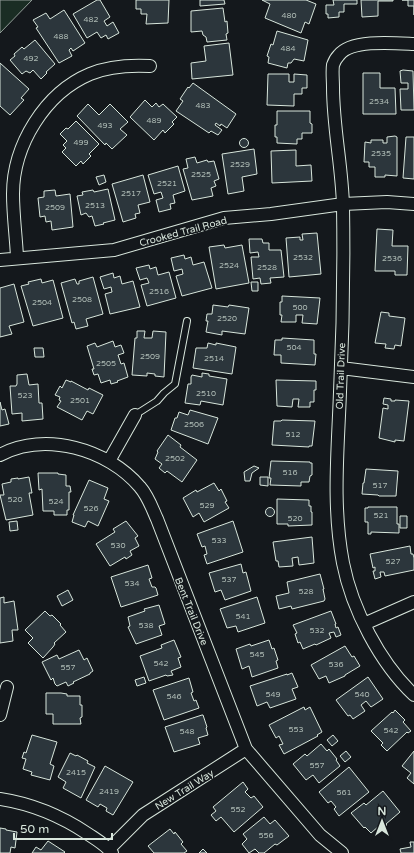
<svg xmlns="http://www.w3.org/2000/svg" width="414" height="853" font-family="'Varela Round',sans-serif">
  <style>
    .green { fill: #1a2d24; stroke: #939e99 }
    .building { fill: #2c363c; stroke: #d8e6dc }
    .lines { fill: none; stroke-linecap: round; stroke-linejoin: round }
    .service-casing { stroke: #d8e6dc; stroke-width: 8 }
    .minor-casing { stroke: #d8e6dc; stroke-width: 14 }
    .service { stroke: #14181c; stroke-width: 6 }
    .minor { stroke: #14181c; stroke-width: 12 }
    .labels { text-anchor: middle; stroke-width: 3; stroke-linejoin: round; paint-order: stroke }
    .number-label { font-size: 8px; fill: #adbab4 }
    .street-label { font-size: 10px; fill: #d8e6dc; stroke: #14181c }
  </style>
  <rect width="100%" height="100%" fill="#14181c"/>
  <path class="green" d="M 0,0 L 32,0 L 0,33 Z"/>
  <path class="building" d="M 97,0 L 100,0 L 110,17 L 104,21 L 107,26 L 113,22 L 119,33 L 108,39 L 106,35 L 101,38 L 97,32 L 87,38 L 73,14 Z
    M 136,0 L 169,0 L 168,23 L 146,24 L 147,14 L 141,14 L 141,9 L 136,9 Z
    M 200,0 L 224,0 L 225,4 L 200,6 Z
    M 262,0 L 306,0 L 316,4 L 309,24 L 305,22 L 301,33 L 265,18 L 270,4 Z
    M 333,0 L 357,0 L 357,4 L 344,4 L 344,12 L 339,12 L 339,17 L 328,18 L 328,14 L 326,14 L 326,5 L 334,5 Z
    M 361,0 L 393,0 L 393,1 L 378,1 L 378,16 L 362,17 Z
    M 402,0 L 414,0 L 414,15 L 414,6 L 408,6 L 408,0 Z
    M 223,8 L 225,22 L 227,21 L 228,33 L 226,34 L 227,40 L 207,42 L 206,37 L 203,35 L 202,31 L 191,32 L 191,11 Z
    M 64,10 L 85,43 L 73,51 L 71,48 L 69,50 L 72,56 L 59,63 L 36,28 L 38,27 L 33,20 L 46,13 L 50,19 Z
    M 277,31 L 308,40 L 304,61 L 294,59 L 291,63 L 288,63 L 287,68 L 268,63 L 269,57 L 267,56 L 271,44 L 273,45 Z
    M 35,40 L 55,64 L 46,72 L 47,73 L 41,79 L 33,70 L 30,73 L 26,71 L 22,74 L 10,60 L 15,56 L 14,54 L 22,47 L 24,49 Z
    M 229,43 L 233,75 L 192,79 L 191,63 L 206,61 L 204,46 Z
    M 0,63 L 29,89 L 21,98 L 24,100 L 10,115 L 0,106 Z
    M 403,70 L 413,71 L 414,110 L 401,110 L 400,89 L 408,89 L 408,83 L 401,83 L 400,71 Z
    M 363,73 L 380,73 L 380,88 L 395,88 L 396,114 L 363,114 Z
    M 268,74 L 289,74 L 289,82 L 294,82 L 294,74 L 307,75 L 307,88 L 302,88 L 302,94 L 294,94 L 294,106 L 267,105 Z
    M 193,83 L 236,114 L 227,128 L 221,124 L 220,126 L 216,123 L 215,125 L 222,130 L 218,135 L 211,131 L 209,133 L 176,111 L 183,101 L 180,99 L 188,87 L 189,88 Z
    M 145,100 L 152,107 L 156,103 L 159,107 L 163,104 L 177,117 L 172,122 L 174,124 L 165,133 L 163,130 L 154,140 L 130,117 Z
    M 88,104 L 99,115 L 110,104 L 128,122 L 120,129 L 127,135 L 112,149 L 106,143 L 105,145 L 77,116 Z
    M 277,111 L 310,111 L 310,123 L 312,124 L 312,133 L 302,133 L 302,139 L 297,139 L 297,144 L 277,143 L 277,137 L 275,137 L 275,125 L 277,125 Z
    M 76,121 L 99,144 L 89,154 L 91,156 L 83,164 L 81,161 L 76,166 L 62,152 L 66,148 L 63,145 L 67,141 L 60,134 L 66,128 L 68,129 Z
    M 395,136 L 397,137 L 397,176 L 385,175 L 385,177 L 375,177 L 375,167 L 369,167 L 369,162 L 364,162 L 365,142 L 371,143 L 371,140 L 383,140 L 383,143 L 387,143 L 387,137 Z
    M 406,137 L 414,137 L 414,179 L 403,178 Z
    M239.5 143a4.5 4.5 0 1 1 9 0a4.5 4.5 0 1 1-9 0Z
    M 254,149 L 257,174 L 242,177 L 244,191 L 228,194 L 222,154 Z
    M 296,150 L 296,166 L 311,165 L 312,181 L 272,183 L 271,151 Z
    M 195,157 L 197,163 L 207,160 L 208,162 L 214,161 L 219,179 L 214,181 L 216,186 L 211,188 L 213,196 L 192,200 L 183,169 L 188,168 L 186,159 Z
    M 178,166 L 185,191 L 173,195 L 175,203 L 170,204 L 171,209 L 159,212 L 156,200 L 163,198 L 161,192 L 154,194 L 148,175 Z
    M 104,175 L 106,182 L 99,185 L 96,177 Z
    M 143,175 L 150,202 L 138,205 L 140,213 L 135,214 L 136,218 L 123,222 L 112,184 Z
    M 108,189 L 115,220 L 103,223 L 104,224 L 95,226 L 92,216 L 89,217 L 86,213 L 81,215 L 77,196 L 83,195 L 82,192 L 93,190 L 94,192 Z
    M 55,190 L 56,196 L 70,194 L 73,227 L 52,230 L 51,221 L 46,222 L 45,216 L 40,217 L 38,198 L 44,197 L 44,191 Z
    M 377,229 L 393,230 L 392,246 L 408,246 L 407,275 L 395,275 L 395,271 L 375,271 Z
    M 317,233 L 321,274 L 289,277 L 286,238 L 300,237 L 300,240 L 303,240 L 302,234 Z
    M 249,239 L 262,239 L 263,243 L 269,243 L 269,250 L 281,250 L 284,277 L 270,278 L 271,283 L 261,284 L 260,278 L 253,279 L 251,257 L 259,257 L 258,252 L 250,253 Z
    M 224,245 L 225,248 L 242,245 L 249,283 L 216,289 L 209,247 Z
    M 184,255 L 185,259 L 191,257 L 193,265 L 204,262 L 212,288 L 182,296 L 176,276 L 183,274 L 182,269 L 174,271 L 171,258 Z
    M 149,265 L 150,269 L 156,267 L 158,275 L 169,272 L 176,298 L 147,306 L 141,285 L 149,283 L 147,278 L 140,280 L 136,268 Z
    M 113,273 L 114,278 L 120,276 L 122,284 L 133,281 L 140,307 L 110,314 L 105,294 L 112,292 L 111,287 L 104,289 L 100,277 Z
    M 93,277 L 103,314 L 86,319 L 88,326 L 76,329 L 74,322 L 72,323 L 61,283 L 75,279 L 77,284 L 79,284 L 79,281 Z
    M 41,279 L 42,283 L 53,280 L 63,318 L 33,326 L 21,286 L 29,284 L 28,282 Z
    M 251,282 L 258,282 L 258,291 L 252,291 Z
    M 14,284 L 24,322 L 9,326 L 12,334 L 0,337 L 0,288 Z
    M 282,296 L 320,298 L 317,324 L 302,323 L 303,315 L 296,315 L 296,322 L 281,322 L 282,315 L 280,315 L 280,302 L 282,302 Z
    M 213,305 L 228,307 L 229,305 L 249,308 L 245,334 L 222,331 L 222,335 L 206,332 L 208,321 L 206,321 L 207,314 L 212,314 Z
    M 381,312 L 389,313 L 389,316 L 405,318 L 401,346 L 395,345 L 394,349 L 385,348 L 386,344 L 375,343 Z
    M 137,331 L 145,331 L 144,338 L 152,338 L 153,331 L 166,332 L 164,377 L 155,376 L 155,374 L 147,373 L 147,376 L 132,375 L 135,338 L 137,338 Z
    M 282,338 L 314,340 L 314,354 L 316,354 L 315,365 L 281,363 L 281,355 L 274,355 L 275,340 L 282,340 Z
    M 113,341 L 115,347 L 121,345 L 124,353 L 118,355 L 121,364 L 124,363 L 128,377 L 117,381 L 118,382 L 111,384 L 110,380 L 101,383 L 98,374 L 94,375 L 92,369 L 94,369 L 87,346 L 95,343 L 97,347 Z
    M 208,343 L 216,345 L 216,343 L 236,347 L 232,374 L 193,368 L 196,348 L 207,348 Z
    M 34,348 L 43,348 L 44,357 L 35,357 Z
    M 202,373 L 209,374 L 209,376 L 227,379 L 223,405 L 201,401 L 200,405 L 185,403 L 188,384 L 191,384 L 191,377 L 192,375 L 202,377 Z
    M 27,374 L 29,385 L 38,384 L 39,403 L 42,403 L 43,419 L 22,421 L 22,413 L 12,414 L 10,386 L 16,386 L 17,384 L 17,375 Z
    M 66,380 L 71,382 L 71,381 L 88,390 L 89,388 L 103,395 L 93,414 L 87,411 L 82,420 L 57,407 L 61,401 L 59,400 L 60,397 L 55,395 L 60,386 L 62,388 Z
    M 276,380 L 316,381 L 316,390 L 314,390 L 314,402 L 310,402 L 310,407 L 298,407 L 299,399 L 293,399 L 292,407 L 277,406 Z
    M 384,398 L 391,399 L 391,401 L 395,401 L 395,400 L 409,401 L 404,441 L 395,440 L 395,442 L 379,438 L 383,408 L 388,409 L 388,405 L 383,404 Z
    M 0,402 L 2,410 L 5,409 L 9,424 L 0,426 Z
    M 190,410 L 218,418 L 208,444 L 171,430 L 175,418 L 177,418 L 179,412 L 188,415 Z
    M 282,420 L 315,421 L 312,446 L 309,446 L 309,447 L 272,445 L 274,421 L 281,421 Z
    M 168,435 L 181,445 L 180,447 L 197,460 L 182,482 L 167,471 L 165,473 L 159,468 L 162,464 L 155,459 L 158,452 L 157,451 Z
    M 271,461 L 310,462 L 310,463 L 312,463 L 312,475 L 310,476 L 309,482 L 301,482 L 301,486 L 270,485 L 271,478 L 269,478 Z
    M 254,466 L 259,468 L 252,473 L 250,481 L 245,481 L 244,472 Z
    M 366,469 L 398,471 L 396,496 L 379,496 L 378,495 L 362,494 L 363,483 L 364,483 Z
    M 38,473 L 58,473 L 58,474 L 66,475 L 66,486 L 70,486 L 71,492 L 69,492 L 69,510 L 67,510 L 67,515 L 54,515 L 54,511 L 43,511 L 42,489 L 39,490 Z
    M 29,477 L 32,493 L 29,493 L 33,515 L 6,520 L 0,495 L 4,495 L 2,484 L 11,482 L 11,479 L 18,478 L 18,479 Z
    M 260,477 L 268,477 L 268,486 L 260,485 Z
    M 89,480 L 108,488 L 104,499 L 109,501 L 98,526 L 88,521 L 85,527 L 72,522 L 74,515 L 73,515 Z
    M 214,483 L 219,491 L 221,489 L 227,501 L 225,502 L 229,508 L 204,522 L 199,513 L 193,517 L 183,498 L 196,490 L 197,492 Z
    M 277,499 L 309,500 L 309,506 L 311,506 L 311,512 L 312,512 L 312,525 L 288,526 L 288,524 L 277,524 Z
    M 368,507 L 397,507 L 397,524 L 399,524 L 399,533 L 371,532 L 371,534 L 368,534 L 368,522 L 365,522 L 365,508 L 368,508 Z
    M265.5 512a4.5 4.5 0 1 1 9 0a4.5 4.5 0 1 1-9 0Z
    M 400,516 L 407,516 L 407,528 L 400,528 Z
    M 17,521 L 18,530 L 10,531 L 9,522 Z
    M 126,521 L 138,536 L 135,538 L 139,546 L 130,551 L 132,555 L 126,559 L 125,557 L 110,566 L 96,544 L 115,532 L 113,529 Z
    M 233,521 L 243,552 L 207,564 L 204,555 L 207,554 L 205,546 L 202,547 L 197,534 Z
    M 312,537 L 314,563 L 299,565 L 298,557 L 292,558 L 293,566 L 279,567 L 278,561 L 276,561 L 273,542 Z
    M 410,546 L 411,554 L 413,554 L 414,558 L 414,570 L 385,576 L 384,572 L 380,572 L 381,577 L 375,579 L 373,571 L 375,571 L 375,567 L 373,568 L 370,554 Z
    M 241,564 L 243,573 L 246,572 L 251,591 L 225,600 L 221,590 L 215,592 L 209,573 Z
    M 148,565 L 152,578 L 149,579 L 152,587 L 155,587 L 156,588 L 158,595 L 121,607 L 111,577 Z
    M 320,574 L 324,589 L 323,589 L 325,599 L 324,601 L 292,609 L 291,606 L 279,609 L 276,596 L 289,593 L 287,582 Z
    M 68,590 L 73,600 L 62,606 L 57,596 Z
    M 4,597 L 4,603 L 14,601 L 18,630 L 12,630 L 13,641 L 0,643 L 0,598 Z
    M 257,597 L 265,623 L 238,632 L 236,626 L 227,628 L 220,609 Z
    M 159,605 L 165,624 L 159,626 L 162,635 L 136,644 L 128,627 L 130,626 L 128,617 L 145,611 L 144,609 Z
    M 45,611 L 50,616 L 52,615 L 61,624 L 60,625 L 66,632 L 54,643 L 55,644 L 53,647 L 43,658 L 28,643 L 33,638 L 25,630 Z
    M 331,611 L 336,624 L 335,624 L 336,628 L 338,627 L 341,635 L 336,637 L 334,632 L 329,633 L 331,638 L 316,645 L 315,644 L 303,649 L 300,642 L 298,643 L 295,634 L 297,633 L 293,625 Z
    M 174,640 L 181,657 L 178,658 L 181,667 L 171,671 L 173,675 L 167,676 L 166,675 L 149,681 L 140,656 L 162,648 L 161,645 Z
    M 269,640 L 272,649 L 274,648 L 278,660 L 276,661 L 278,668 L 252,677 L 249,666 L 242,669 L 236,649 L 250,644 L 251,646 Z
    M 345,646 L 352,657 L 354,656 L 360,666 L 345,675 L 345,676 L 329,683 L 326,676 L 319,679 L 311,665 Z
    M 79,650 L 84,660 L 87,658 L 93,671 L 90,673 L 90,674 L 73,682 L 74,683 L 68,686 L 66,682 L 57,686 L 55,684 L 53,678 L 51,680 L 42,662 L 57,655 L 59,659 Z
    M 292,673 L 298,687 L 292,689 L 296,699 L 270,708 L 267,702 L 257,706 L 250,686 L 287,674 L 287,675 Z
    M 144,677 L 146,683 L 137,686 L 135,680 Z
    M 368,677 L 383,699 L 371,707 L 366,701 L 361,705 L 365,711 L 353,719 L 350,715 L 348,716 L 336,700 Z
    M 189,678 L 193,692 L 191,693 L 194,701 L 196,700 L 199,708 L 164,720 L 153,690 Z
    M 46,693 L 61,693 L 67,694 L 67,696 L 80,696 L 80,705 L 82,705 L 82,717 L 80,718 L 81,724 L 53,724 L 53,714 L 46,714 Z
    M 304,707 L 305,710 L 310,707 L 322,732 L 317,735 L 318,736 L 284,754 L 279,745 L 283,744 L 279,736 L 276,738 L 269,725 Z
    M 395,710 L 405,720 L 403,722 L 411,731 L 408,733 L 407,732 L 387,751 L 381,745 L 383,743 L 371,731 L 392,712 L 393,713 Z
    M 202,715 L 203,715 L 207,727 L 206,728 L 208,735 L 198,738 L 200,744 L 174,752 L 165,727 Z
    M 32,735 L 57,742 L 50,764 L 54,766 L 50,780 L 31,775 L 32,772 L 23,769 L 26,759 L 22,758 L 24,752 L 26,753 Z
    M 333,735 L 338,741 L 332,746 L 327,740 Z
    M 321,744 L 327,751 L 329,749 L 337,759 L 336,760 L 340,766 L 319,783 L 313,775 L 306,780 L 293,764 L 305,754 L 307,756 Z
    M 346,751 L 351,757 L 345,762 L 340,756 Z
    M 414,751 L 414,784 L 407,778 L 411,773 L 402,766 Z
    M 70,753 L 76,756 L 77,755 L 88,761 L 87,763 L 95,767 L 81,798 L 63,788 L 66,782 L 58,777 Z
    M 105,766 L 133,782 L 113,815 L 106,811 L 107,808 L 100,804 L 98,807 L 86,800 Z
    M 349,767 L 369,792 L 339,816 L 334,809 L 336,807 L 331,801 L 328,803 L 319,792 Z
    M 243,782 L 248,789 L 245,792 L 251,798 L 254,796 L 263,807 L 234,832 L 221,817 L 216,821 L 211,815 L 216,811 L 213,807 Z
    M 383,791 L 400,812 L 386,824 L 387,825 L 382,830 L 379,826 L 371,833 L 365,827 L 364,828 L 351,813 L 364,803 L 366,805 Z
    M 264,817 L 270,824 L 275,820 L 289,836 L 277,845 L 275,844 L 264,853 L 259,853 L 255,849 L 249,853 L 242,844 L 247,839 L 243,834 Z
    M 0,828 L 6,829 L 6,830 L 17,832 L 15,848 L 11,847 L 10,853 L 0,853 Z
    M 170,829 L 174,834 L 175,832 L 183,842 L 181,844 L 187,851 L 184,853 L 154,853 L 148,846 Z
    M 48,841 L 65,852 L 64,853 L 32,853 L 36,847 L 41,850 Z
    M 410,842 L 414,842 L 414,853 L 401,853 L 400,849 L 411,847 Z
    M 203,849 L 207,853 L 199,853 Z"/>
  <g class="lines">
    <defs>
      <path id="service" d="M 135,415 L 157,401 L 164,393 L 175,384 L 187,321"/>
      <path id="minor" d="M 414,44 C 395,43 351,39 339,55 C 337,57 334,62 333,65 C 332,71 333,80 333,87 C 333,127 342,166 343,206 C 344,268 343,330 340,392 C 338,449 332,506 343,563 C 352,609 380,663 414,695
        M 17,257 C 16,236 13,215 13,194 C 13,145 45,93 90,74 C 109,66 130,65 150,66
        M 0,260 L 114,250 L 224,218 L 271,214 L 343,204 L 387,202 L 414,204
        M 341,368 L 414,377
        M 0,455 C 45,431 108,449 140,487 C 148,496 152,508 157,519 L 246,749 L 320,835 L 342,853
        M 109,461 L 135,415
        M 364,624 L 414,602
        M 0,715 L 7,687
        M 0,799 C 33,804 61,816 88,834 C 97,840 106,845 112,853
        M 109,849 L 143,815 L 246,749"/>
    </defs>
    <use href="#service" class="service-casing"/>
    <use href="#minor" class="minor-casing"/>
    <use href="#service" class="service"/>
    <use href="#minor" class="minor"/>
  </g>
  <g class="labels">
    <g class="number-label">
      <text x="289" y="18">480</text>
      <text x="91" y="22">482</text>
      <text x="61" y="39">488</text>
      <text x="288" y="51">484</text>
      <text x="31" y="61">492</text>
      <text x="379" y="104">2534</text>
      <text x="203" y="108">483</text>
      <text x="154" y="123">489</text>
      <text x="105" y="128">493</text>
      <text x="81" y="145">499</text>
      <text x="381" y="156">2535</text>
      <text x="240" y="167">2529</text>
      <text x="201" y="177">2525</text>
      <text x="167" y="186">2521</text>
      <text x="131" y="196">2517</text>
      <text x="95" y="208">2513</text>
      <text x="55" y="210">2509</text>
      <text x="303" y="260">2532</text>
      <text x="392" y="261">2536</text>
      <text x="229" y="268">2524</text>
      <text x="267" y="270">2528</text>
      <text x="159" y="294">2516</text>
      <text x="82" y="302">2508</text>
      <text x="42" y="305">2504</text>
      <text x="300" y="310">500</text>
      <text x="227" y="321">2520</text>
      <text x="294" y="350">504</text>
      <text x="150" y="359">2509</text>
      <text x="214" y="361">2514</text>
      <text x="106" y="366">2505</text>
      <text x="206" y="396">2510</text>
      <text x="25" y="398">523</text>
      <text x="80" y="403">2501</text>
      <text x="194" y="427">2506</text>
      <text x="293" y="437">512</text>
      <text x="175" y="461">2502</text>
      <text x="290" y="475">516</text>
      <text x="380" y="488">517</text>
      <text x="15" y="502">520</text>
      <text x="56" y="504">524</text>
      <text x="207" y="508">529</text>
      <text x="91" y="511">526</text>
      <text x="381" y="518">521</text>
      <text x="295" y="521">520</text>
      <text x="219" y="543">533</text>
      <text x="118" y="548">530</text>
      <text x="393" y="564">527</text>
      <text x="229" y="582">537</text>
      <text x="132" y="586">534</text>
      <text x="306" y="594">528</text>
      <text x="243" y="619">541</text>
      <text x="146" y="628">538</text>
      <text x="317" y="633">532</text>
      <text x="257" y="657">545</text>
      <text x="161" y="666">542</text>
      <text x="336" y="667">536</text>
      <text x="68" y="670">557</text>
      <text x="273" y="697">549</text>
      <text x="362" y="697">540</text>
      <text x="174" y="699">546</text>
      <text x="296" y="732">553</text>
      <text x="391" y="733">542</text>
      <text x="187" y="734">548</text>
      <text x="317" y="768">557</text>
      <text x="76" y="775">2415</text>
      <text x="109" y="794">2419</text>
      <text x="344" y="795">561</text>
      <text x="238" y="812">552</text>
      <text x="266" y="838">556</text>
    </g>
    <g class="street-label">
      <text transform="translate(183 231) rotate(-15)" y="4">Crooked Trail Road</text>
      <text transform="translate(340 376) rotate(-88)" y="4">Old Trail Drive</text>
      <text transform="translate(192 611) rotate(68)" y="4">Bent Trail Drive</text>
      <text transform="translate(184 789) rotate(-32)" y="4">New Trail Way</text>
    </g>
  </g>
  <g transform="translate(382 821)" stroke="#14181c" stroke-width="3" paint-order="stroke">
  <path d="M0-3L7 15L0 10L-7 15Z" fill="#d8e6dc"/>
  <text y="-6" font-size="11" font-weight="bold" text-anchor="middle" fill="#d8e6dc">N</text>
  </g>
  <path d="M14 833v6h98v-6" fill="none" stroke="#d8e6dc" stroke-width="2"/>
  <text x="20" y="833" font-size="12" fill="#d8e6dc" stroke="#14181c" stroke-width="3" paint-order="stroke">50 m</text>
</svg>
